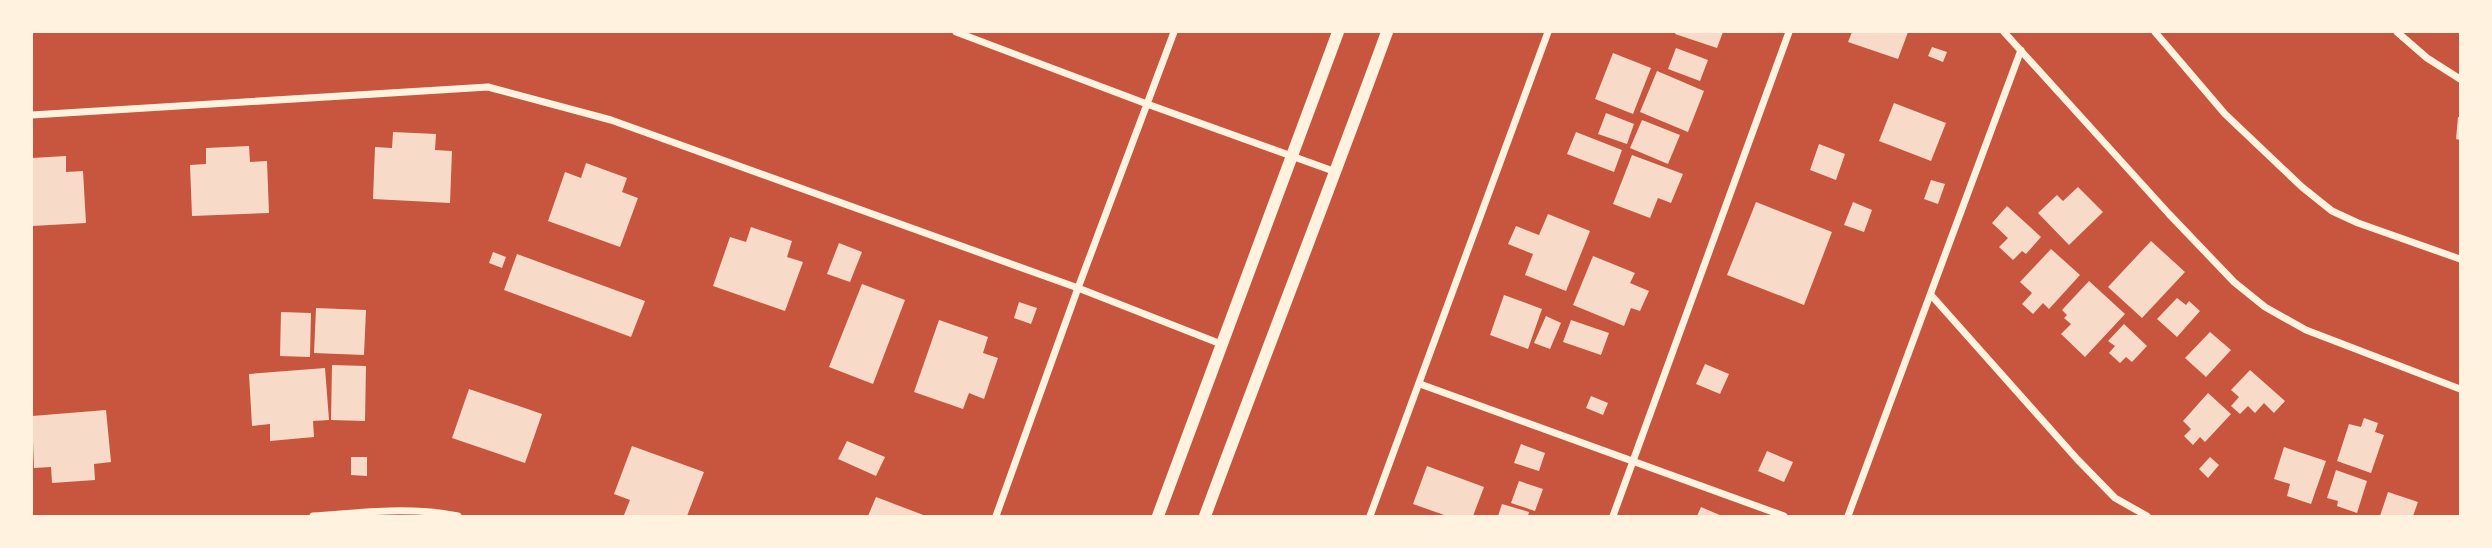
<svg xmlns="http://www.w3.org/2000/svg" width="2492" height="548" font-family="Jost,sans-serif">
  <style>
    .building { fill: #f7dbc8 }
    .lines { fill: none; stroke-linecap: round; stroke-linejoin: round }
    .minor { stroke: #fff3e0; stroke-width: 7 }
    .secondary { stroke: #fff3e0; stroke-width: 12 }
  </style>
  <rect width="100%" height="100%" fill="#c8553d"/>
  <path class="building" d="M 1676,32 L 1723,32 L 1717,48 L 1675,34 Z
    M 1852,32 L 1908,32 L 1898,59 L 1848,42 Z
    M 1932,47 L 1947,52 L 1943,62 L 1928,56 Z
    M 1676,48 L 1708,60 L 1700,81 L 1668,69 Z
    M 1613,53 L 1651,68 L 1633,114 L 1595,99 Z
    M 1657,71 L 1704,91 L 1688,132 L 1640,112 Z
    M 1894,103 L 1946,123 L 1931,161 L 1879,141 Z
    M 1606,113 L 1634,124 L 1627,144 L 1598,134 Z
    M 2458,117 L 2460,117 L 2460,140 L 2456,139 Z
    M 1642,120 L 1680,135 L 1668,164 L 1630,148 Z
    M 393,132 L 436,134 L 435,150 L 452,151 L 450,203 L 373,199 L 375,147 L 392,148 Z
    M 1576,132 L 1622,150 L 1614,172 L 1567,154 Z
    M 1819,144 L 1845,154 L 1836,180 L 1810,170 Z
    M 249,146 L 250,162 L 267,161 L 269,213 L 192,216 L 190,165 L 206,164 L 206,148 Z
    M 1632,155 L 1683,174 L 1671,203 L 1658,198 L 1650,218 L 1613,204 Z
    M 66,156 L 66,172 L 83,171 L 86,223 L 32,226 L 32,158 Z
    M 586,163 L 627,178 L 622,192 L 638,198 L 620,247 L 548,221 L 565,172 L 581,178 Z
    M 1931,180 L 1945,184 L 1938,204 L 1924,199 Z
    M 2078,187 L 2103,212 L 2069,245 L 2038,213 L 2057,195 L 2063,201 Z
    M 1756,202 L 1832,232 L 1804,305 L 1727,275 Z
    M 1853,202 L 1872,210 L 1864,232 L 1844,225 Z
    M 2007,206 L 2041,237 L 2026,254 L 2022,251 L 2013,260 L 1999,247 L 2008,238 L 1992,223 Z
    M 1548,214 L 1590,231 L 1566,291 L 1525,275 L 1533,254 L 1508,244 L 1516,226 L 1539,235 Z
    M 751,227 L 792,241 L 787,257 L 803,262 L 785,311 L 713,286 L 730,237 L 746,242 Z
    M 2151,241 L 2185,272 L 2142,318 L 2108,287 Z
    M 839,243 L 862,252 L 850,282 L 827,274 Z
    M 2051,249 L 2080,275 L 2049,309 L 2043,303 L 2033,314 L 2022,304 L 2032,293 L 2020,282 Z
    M 493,252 L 506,257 L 502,268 L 489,263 Z
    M 517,254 L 645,301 L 631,337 L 504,290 Z
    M 1593,256 L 1635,273 L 1630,283 L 1649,291 L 1640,311 L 1631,308 L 1624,326 L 1573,305 Z
    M 2089,281 L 2125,314 L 2085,357 L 2061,334 L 2071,324 L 2064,318 L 2067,315 L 2062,310 Z
    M 862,284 L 905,300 L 873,384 L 829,367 Z
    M 1504,295 L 1542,309 L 1528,349 L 1490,335 Z
    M 2177,298 L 2186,305 L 2189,301 L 2200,311 L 2177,337 L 2157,319 Z
    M 1019,302 L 1037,308 L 1031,324 L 1014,318 Z
    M 316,308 L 366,310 L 364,355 L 314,353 Z
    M 281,312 L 311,313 L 310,357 L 280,356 Z
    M 1546,316 L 1561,323 L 1550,349 L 1534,343 Z
    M 939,320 L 988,337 L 983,353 L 998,358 L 984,399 L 969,393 L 963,409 L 914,392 Z
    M 1571,320 L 1609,333 L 1601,355 L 1563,342 Z
    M 2124,324 L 2147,346 L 2132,362 L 2126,357 L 2120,363 L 2109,353 L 2115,346 L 2108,341 Z
    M 2210,332 L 2231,350 L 2206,377 L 2185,358 Z
    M 1705,364 L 1729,374 L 1720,394 L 1696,384 Z
    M 332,365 L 366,366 L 365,421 L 331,420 Z
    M 325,368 L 329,420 L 313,421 L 314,437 L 270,441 L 270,424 L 252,426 L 249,374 Z
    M 2250,370 L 2285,401 L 2274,413 L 2264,403 L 2255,413 L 2248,406 L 2240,414 L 2231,406 L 2239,397 L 2231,390 Z
    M 469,389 L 542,414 L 525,463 L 452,438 Z
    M 2208,393 L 2231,414 L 2205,442 L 2200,437 L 2193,445 L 2184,436 L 2191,429 L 2183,421 Z
    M 1591,396 L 1608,403 L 1603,415 L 1586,408 Z
    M 106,410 L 111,462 L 94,464 L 95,480 L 52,483 L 51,467 L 34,468 L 32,416 Z
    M 2364,418 L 2378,423 L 2375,432 L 2384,435 L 2371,473 L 2337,461 L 2349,424 L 2361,427 Z
    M 847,441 L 885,457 L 876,476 L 838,459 Z
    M 1521,444 L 1545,453 L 1539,471 L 1514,463 Z
    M 632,446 L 704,472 L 687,516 L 624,515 L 630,500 L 614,494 Z
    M 2284,447 L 2326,461 L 2311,504 L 2287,496 L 2290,484 L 2274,479 Z
    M 1767,451 L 1793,462 L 1784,482 L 1758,471 Z
    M 351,457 L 367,457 L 367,476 L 351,475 Z
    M 2210,457 L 2219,465 L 2208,478 L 2199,469 Z
    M 1427,466 L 1484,487 L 1473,516 L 1447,516 L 1413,504 Z
    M 2336,470 L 2367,481 L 2357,513 L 2337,506 L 2338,501 L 2327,498 Z
    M 1519,481 L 1543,489 L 1535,511 L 1511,503 Z
    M 2388,492 L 2418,502 L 2413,516 L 2380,516 Z
    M 876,497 L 926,516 L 868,516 Z
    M 1502,504 L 1529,512 L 1528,516 L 1498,516 Z
    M 1701,507 L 1722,516 L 1697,516 Z"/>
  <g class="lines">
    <path class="minor" d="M 956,32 L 1147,104 L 1336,172
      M 2004,32 L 2169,214 L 2234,282 L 2265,307 L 2306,330 L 2460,389
      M 2155,32 L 2225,114 L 2302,187 L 2332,211 L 2358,223 L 2460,259
      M 2397,32 L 2427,58 L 2460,79
      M 32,115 L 488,87 L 611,120 L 1078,288 L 1221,344
      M 1931,295 L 2077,459 L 2115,498 L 2147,516
      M 1420,384 L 1784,516
      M 313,516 C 361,513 410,506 458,516
      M 996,516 L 1078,288 L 1174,32
      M 1370,516 L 1548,32
      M 1613,516 L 1789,32
      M 1848,516 L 2021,50"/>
    <path class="secondary" d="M 1158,516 L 1338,32
      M 1205,516 C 1265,354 1328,194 1387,32"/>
  </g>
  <rect width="2492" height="548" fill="none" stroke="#fff3e0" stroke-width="66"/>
</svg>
